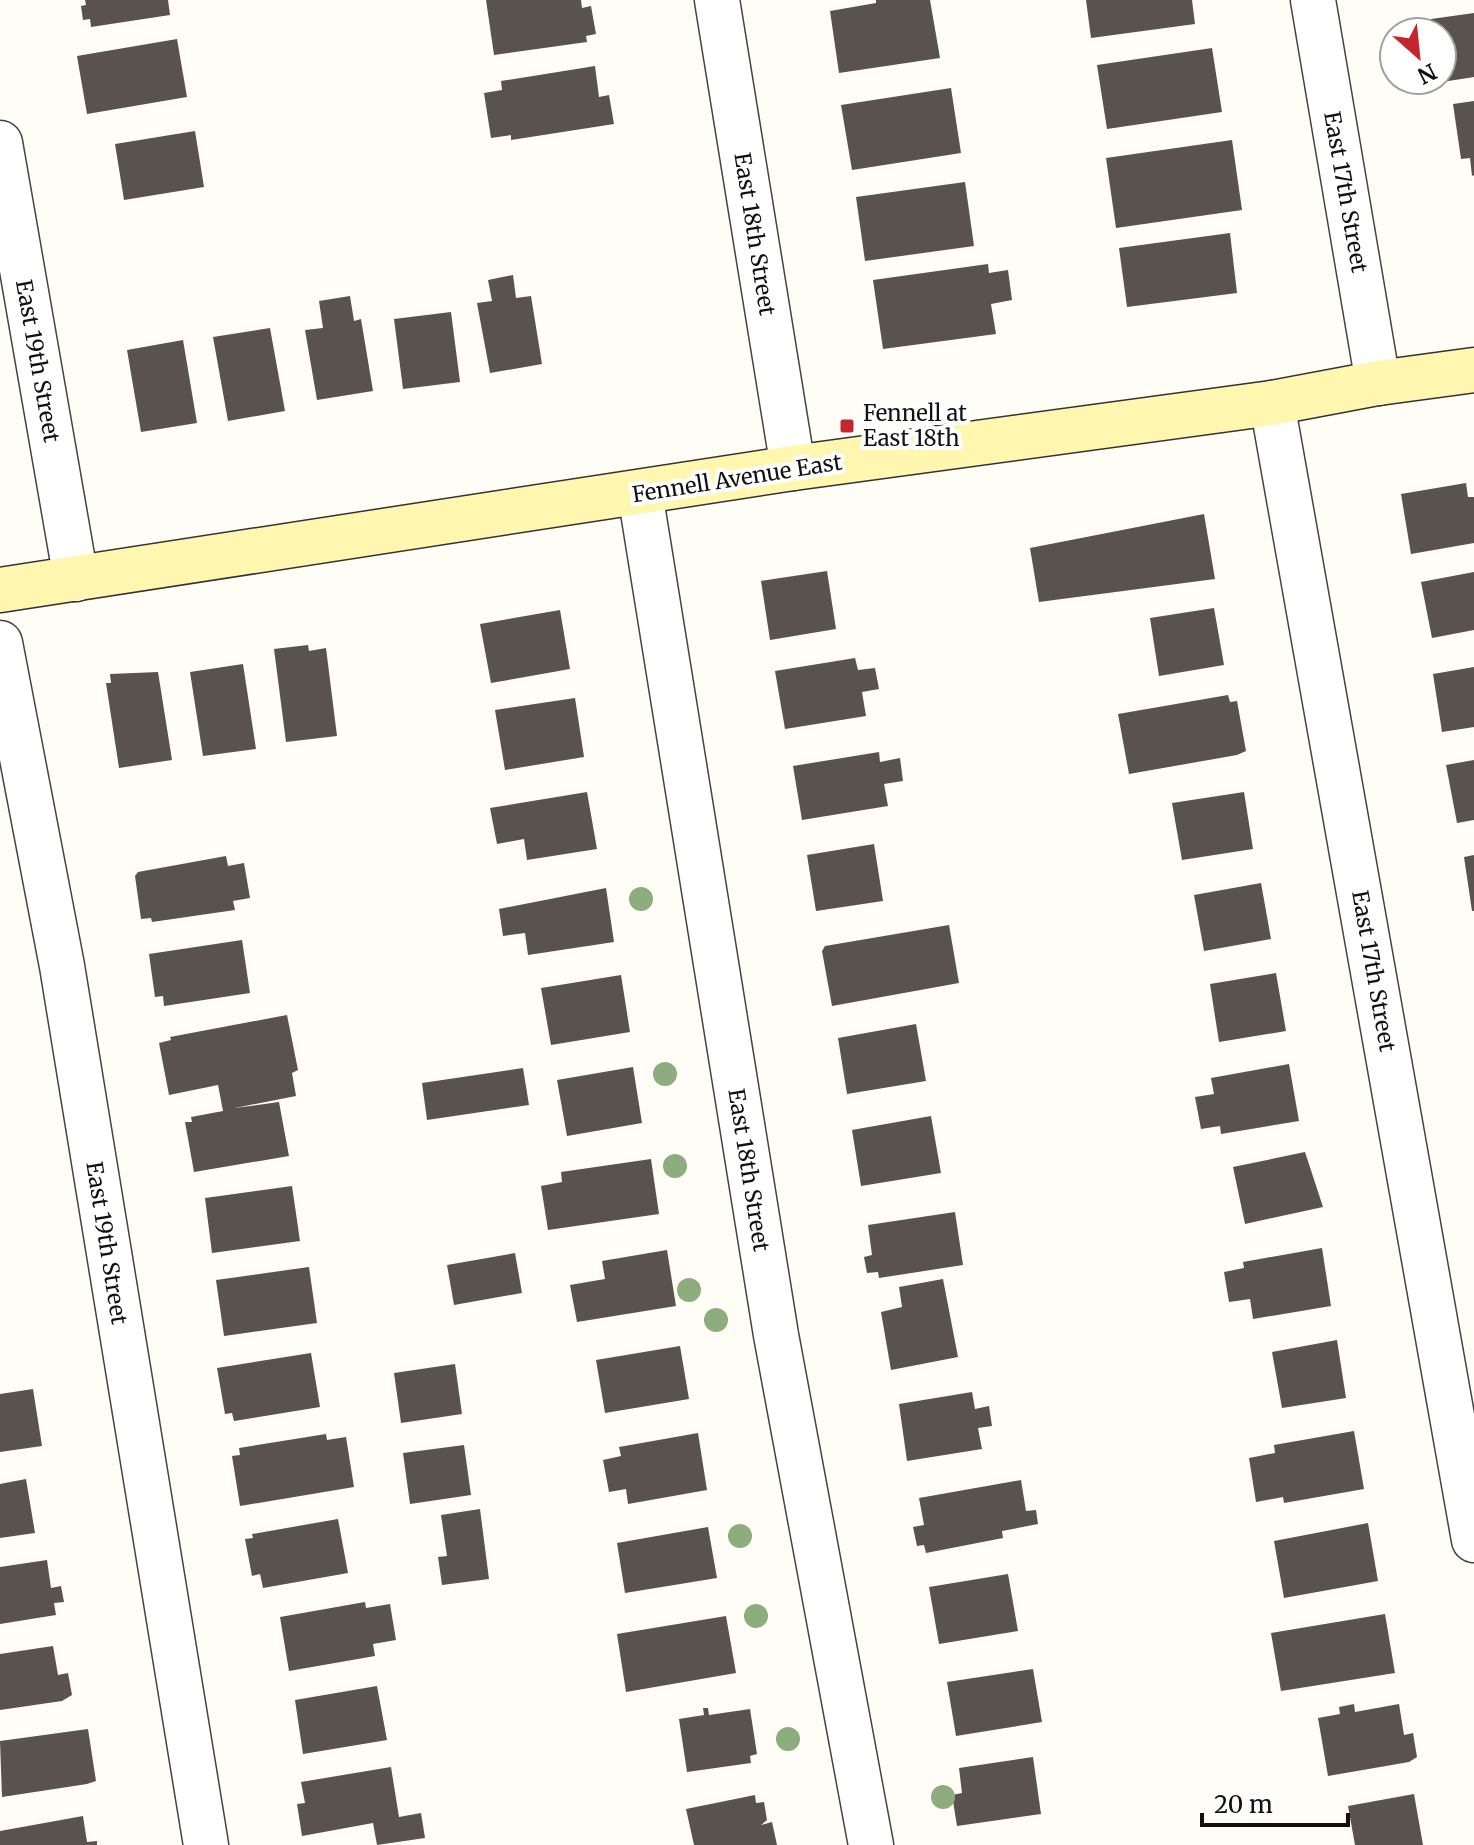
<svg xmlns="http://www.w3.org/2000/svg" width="1474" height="1845" font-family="Merriweather,serif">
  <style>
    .building { fill: #5a524d }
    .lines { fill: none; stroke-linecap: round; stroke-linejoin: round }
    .minor-casing { stroke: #444; stroke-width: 47 }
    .secondary-casing { stroke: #333; stroke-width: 47 }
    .minor { stroke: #fff; stroke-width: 44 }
    .secondary { stroke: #fff6b0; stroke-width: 44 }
    .tree { fill: #8dad7f }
    .poi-dot { fill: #c4262e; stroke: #fff; stroke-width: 3 }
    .labels { text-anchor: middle; stroke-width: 8; stroke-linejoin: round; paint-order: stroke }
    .street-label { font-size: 22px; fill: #111; stroke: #fff }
    .poi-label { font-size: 22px; fill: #111; stroke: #fff; text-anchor: start }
  </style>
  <rect width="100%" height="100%" fill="#fffdf5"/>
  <path class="building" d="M 85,0 L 168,0 L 170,15 L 91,27 L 90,19 L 83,20 L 81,6 L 86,5 Z
    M 486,0 L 581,0 L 582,8 L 591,6 L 596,34 L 586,36 L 587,42 L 494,55 Z
    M 876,0 L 930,0 L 940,58 L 839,73 L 830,11 L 876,3 Z
    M 1086,0 L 1192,0 L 1195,24 L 1091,38 Z
    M 1474,13 L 1474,77 L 1442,82 L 1442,32 L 1433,32 L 1431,19 Z
    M 177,39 L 187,97 L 87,114 L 77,56 Z
    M 1212,48 L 1222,112 L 1107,129 L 1097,65 Z
    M 595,66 L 599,97 L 609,95 L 614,124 L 511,140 L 511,135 L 491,138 L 484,93 L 502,90 L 501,81 Z
    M 951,88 L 961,153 L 852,170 L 841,105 Z
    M 1474,101 L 1474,175 L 1472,176 L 1470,158 L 1461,159 L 1453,104 Z
    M 195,131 L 204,187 L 124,200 L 115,144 Z
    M 1232,140 L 1242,210 L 1116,228 L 1106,158 Z
    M 965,182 L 974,246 L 865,261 L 856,197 Z
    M 1230,233 L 1237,293 L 1127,307 L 1119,248 Z
    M 988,264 L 989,273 L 1008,270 L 1012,300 L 991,304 L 996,334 L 883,349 L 873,280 Z
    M 513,275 L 516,298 L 531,296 L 542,364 L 490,373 L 477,303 L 492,301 L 488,280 Z
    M 350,296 L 354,321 L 361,319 L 373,391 L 317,400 L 305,330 L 323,328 L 319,301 Z
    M 451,312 L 460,382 L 403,389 L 394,319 Z
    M 270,328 L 285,411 L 228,421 L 213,337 Z
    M 183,340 L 197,423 L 141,432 L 127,350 Z
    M 1466,483 L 1468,497 L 1474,497 L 1474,543 L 1411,554 L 1401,494 Z
    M 1204,514 L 1215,579 L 1039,602 L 1030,548 Z
    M 827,571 L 836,629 L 770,640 L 761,581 Z
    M 1474,572 L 1474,630 L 1432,638 L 1421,582 Z
    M 1214,608 L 1224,665 L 1159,676 L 1150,618 Z
    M 560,610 L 570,669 L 491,683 L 480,624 Z
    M 308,645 L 309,651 L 326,648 L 337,736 L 286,742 L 274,649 Z
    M 855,658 L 858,670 L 875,668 L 879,689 L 862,692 L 866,716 L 785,729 L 775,671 Z
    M 243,664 L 256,749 L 203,756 L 190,672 Z
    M 1474,667 L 1474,727 L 1442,732 L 1433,674 Z
    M 158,672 L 172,760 L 119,768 L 106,683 L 111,683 L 110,674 Z
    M 1228,695 L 1230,702 L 1237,701 L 1246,751 L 1237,755 L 1129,774 L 1118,714 Z
    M 575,698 L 584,757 L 505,770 L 495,710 Z
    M 879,752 L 880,762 L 900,758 L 903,781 L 884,784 L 888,806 L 802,820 L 793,766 Z
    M 1474,760 L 1474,820 L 1457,823 L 1446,765 Z
    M 587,792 L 597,849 L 527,860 L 524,839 L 497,844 L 490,808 Z
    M 1244,792 L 1253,849 L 1182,860 L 1172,803 Z
    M 874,844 L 883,901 L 816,911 L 807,855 Z
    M 1474,855 L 1474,911 L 1472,911 L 1464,857 Z
    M 226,856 L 228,866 L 244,863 L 250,898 L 233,901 L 235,910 L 152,922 L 151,918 L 141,919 L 135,876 L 138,872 Z
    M 1261,883 L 1271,939 L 1204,951 L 1194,895 Z
    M 606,888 L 614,942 L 528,955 L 525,933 L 503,936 L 499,909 Z
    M 949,925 L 959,983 L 832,1006 L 822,951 L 825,946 Z
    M 242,940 L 250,993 L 164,1006 L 163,996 L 155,997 L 149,954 Z
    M 1276,973 L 1286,1031 L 1219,1042 L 1210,984 Z
    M 621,975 L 630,1032 L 551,1045 L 541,988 Z
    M 287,1015 L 298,1070 L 292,1073 L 296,1096 L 235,1108 L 279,1102 L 289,1156 L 194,1172 L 185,1122 L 192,1122 L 191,1117 L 223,1111 L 218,1085 L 169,1095 L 159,1043 L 171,1040 L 170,1037 Z
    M 916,1024 L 926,1081 L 847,1094 L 838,1038 Z
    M 1289,1064 L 1299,1121 L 1221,1134 L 1220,1126 L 1201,1129 L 1195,1097 L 1214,1094 L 1211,1078 Z
    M 633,1067 L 642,1123 L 567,1136 L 557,1080 Z
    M 523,1068 L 529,1105 L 427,1120 L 422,1083 Z
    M 931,1116 L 941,1173 L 861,1186 L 852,1130 Z
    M 1305,1152 L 1323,1207 L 1245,1224 L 1233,1167 Z
    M 651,1159 L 659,1214 L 548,1230 L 541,1186 L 562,1182 L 561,1172 Z
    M 292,1186 L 300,1241 L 212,1253 L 205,1198 Z
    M 955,1212 L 963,1265 L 879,1278 L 878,1272 L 867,1273 L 864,1257 L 872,1255 L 868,1225 Z
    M 1322,1248 L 1331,1306 L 1253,1319 L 1250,1299 L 1229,1302 L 1224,1272 L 1244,1268 L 1243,1262 Z
    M 667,1250 L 676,1306 L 577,1322 L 570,1285 L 605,1279 L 602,1261 Z
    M 515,1253 L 522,1293 L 454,1305 L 447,1265 Z
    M 309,1267 L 317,1323 L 224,1336 L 216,1280 Z
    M 943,1279 L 958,1357 L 891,1370 L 881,1312 L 902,1307 L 899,1287 Z
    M 1337,1340 L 1346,1398 L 1282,1408 L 1272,1352 Z
    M 680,1346 L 689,1399 L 605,1413 L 596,1360 Z
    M 311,1353 L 320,1407 L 234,1421 L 232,1413 L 225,1414 L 217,1368 Z
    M 455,1364 L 462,1414 L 401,1423 L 394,1373 Z
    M 33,1389 L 42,1446 L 0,1452 L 0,1394 Z
    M 972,1392 L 975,1409 L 989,1406 L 992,1426 L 978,1428 L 982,1449 L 907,1461 L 899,1404 Z
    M 1354,1431 L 1364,1489 L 1284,1503 L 1283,1497 L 1256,1502 L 1249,1458 L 1275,1453 L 1274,1445 Z
    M 698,1433 L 707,1490 L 628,1504 L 626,1489 L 609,1492 L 603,1460 L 621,1456 L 619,1447 Z
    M 326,1434 L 327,1440 L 346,1437 L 354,1487 L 240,1506 L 232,1456 L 240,1455 L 239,1448 Z
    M 464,1445 L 471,1495 L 410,1504 L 403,1453 Z
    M 26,1479 L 35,1533 L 0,1538 L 0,1484 Z
    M 1021,1480 L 1026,1511 L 1036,1510 L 1038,1524 L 1002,1531 L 1003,1538 L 926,1553 L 924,1545 L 917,1546 L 913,1527 L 924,1525 L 919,1498 Z
    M 480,1509 L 489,1579 L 442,1585 L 438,1557 L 447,1556 L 441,1515 Z
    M 338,1519 L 348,1573 L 263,1588 L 260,1574 L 252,1576 L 245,1539 L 253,1538 L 252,1534 Z
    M 1368,1523 L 1378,1581 L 1284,1598 L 1274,1541 Z
    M 708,1527 L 717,1578 L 625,1593 L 617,1543 Z
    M 47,1560 L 51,1588 L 61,1586 L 64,1602 L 54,1603 L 56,1615 L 0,1624 L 0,1567 Z
    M 1008,1574 L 1018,1631 L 939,1644 L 929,1587 Z
    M 365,1602 L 366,1608 L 390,1604 L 396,1640 L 373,1644 L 375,1656 L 289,1671 L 280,1617 Z
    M 1385,1614 L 1395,1673 L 1281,1691 L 1271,1633 Z
    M 726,1616 L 736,1673 L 626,1692 L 617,1634 Z
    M 53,1646 L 58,1675 L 68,1673 L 72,1695 L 62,1701 L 0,1710 L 0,1654 Z
    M 1033,1669 L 1042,1722 L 956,1736 L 947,1682 Z
    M 377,1686 L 387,1740 L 303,1754 L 295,1700 Z
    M 1354,1704 L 1355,1712 L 1399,1704 L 1404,1735 L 1413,1733 L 1417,1757 L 1409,1762 L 1328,1776 L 1318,1718 L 1340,1714 L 1339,1707 Z
    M 703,1708 L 708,1708 L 709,1715 L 750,1709 L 757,1754 L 750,1756 L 751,1763 L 687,1772 L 679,1719 L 704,1715 Z
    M 88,1729 L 96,1781 L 87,1784 L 2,1797 L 0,1741 Z
    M 1033,1757 L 1041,1814 L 957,1826 L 952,1795 L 962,1793 L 959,1768 Z
    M 391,1767 L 399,1817 L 421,1813 L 425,1838 L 377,1845 L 373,1823 L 302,1836 L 297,1804 L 305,1803 L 301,1782 Z
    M 1414,1794 L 1423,1845 L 1355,1845 L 1348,1806 Z
    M 755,1795 L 756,1803 L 764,1802 L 767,1820 L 761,1825 L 772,1822 L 777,1845 L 694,1845 L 686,1809 Z
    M 83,1816 L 87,1842 L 97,1841 L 97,1845 L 0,1845 L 0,1831 Z"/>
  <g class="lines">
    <defs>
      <path id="minor" d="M 717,0 L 793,468
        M 1313,0 L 1378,383
        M 0,143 L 76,579
        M 1272,403 L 1474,1540
        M 640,493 L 776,1335 L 871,1845
        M 0,643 L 62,966 L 206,1845"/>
      <path id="secondary" d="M 0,590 L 793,468 L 1272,403 L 1378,383 L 1474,370"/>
    </defs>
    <use href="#minor" class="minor-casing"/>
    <use href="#secondary" class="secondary-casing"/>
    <use href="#minor" class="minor"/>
    <use href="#secondary" class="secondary"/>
  </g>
  <g class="tree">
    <circle cx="641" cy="899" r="12"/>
    <circle cx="665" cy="1074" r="12"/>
    <circle cx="675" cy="1166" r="12"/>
    <circle cx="689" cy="1290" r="12"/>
    <circle cx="716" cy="1320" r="12"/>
    <circle cx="740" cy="1536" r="12"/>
    <circle cx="756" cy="1616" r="12"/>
    <circle cx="788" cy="1739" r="12"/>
    <circle cx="943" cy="1797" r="12"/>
  </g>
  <rect class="poi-dot" x="839" y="418" width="16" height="16" rx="4"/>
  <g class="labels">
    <g class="street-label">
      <text transform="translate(1346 192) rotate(80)" y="8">East 17th Street</text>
      <text transform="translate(755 234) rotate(81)" y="8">East 18th Street</text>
      <text transform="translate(38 361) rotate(80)" y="8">East 19th Street</text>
      <text transform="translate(737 478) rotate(-9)" y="8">Fennell Avenue East</text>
      <text transform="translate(1374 971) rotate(80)" y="8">East 17th Street</text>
      <text transform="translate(749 1170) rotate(81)" y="8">East 18th Street</text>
      <text transform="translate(107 1243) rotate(81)" y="8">East 19th Street</text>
    </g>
    <g class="poi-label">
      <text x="863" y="421">Fennell at<tspan x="863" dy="25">East 18th</tspan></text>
    </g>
  </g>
  <g transform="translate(1418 56) rotate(153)"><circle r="38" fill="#ffffff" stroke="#a0a0a0" stroke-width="2"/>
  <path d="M0-6L14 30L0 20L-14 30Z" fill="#c4262e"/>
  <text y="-12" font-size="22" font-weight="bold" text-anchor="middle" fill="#111111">N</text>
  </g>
  <path d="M1202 1813v12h146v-12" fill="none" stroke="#111111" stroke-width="4"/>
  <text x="1214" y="1813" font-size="24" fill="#111111" stroke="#ffffff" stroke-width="6" paint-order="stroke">20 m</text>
</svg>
